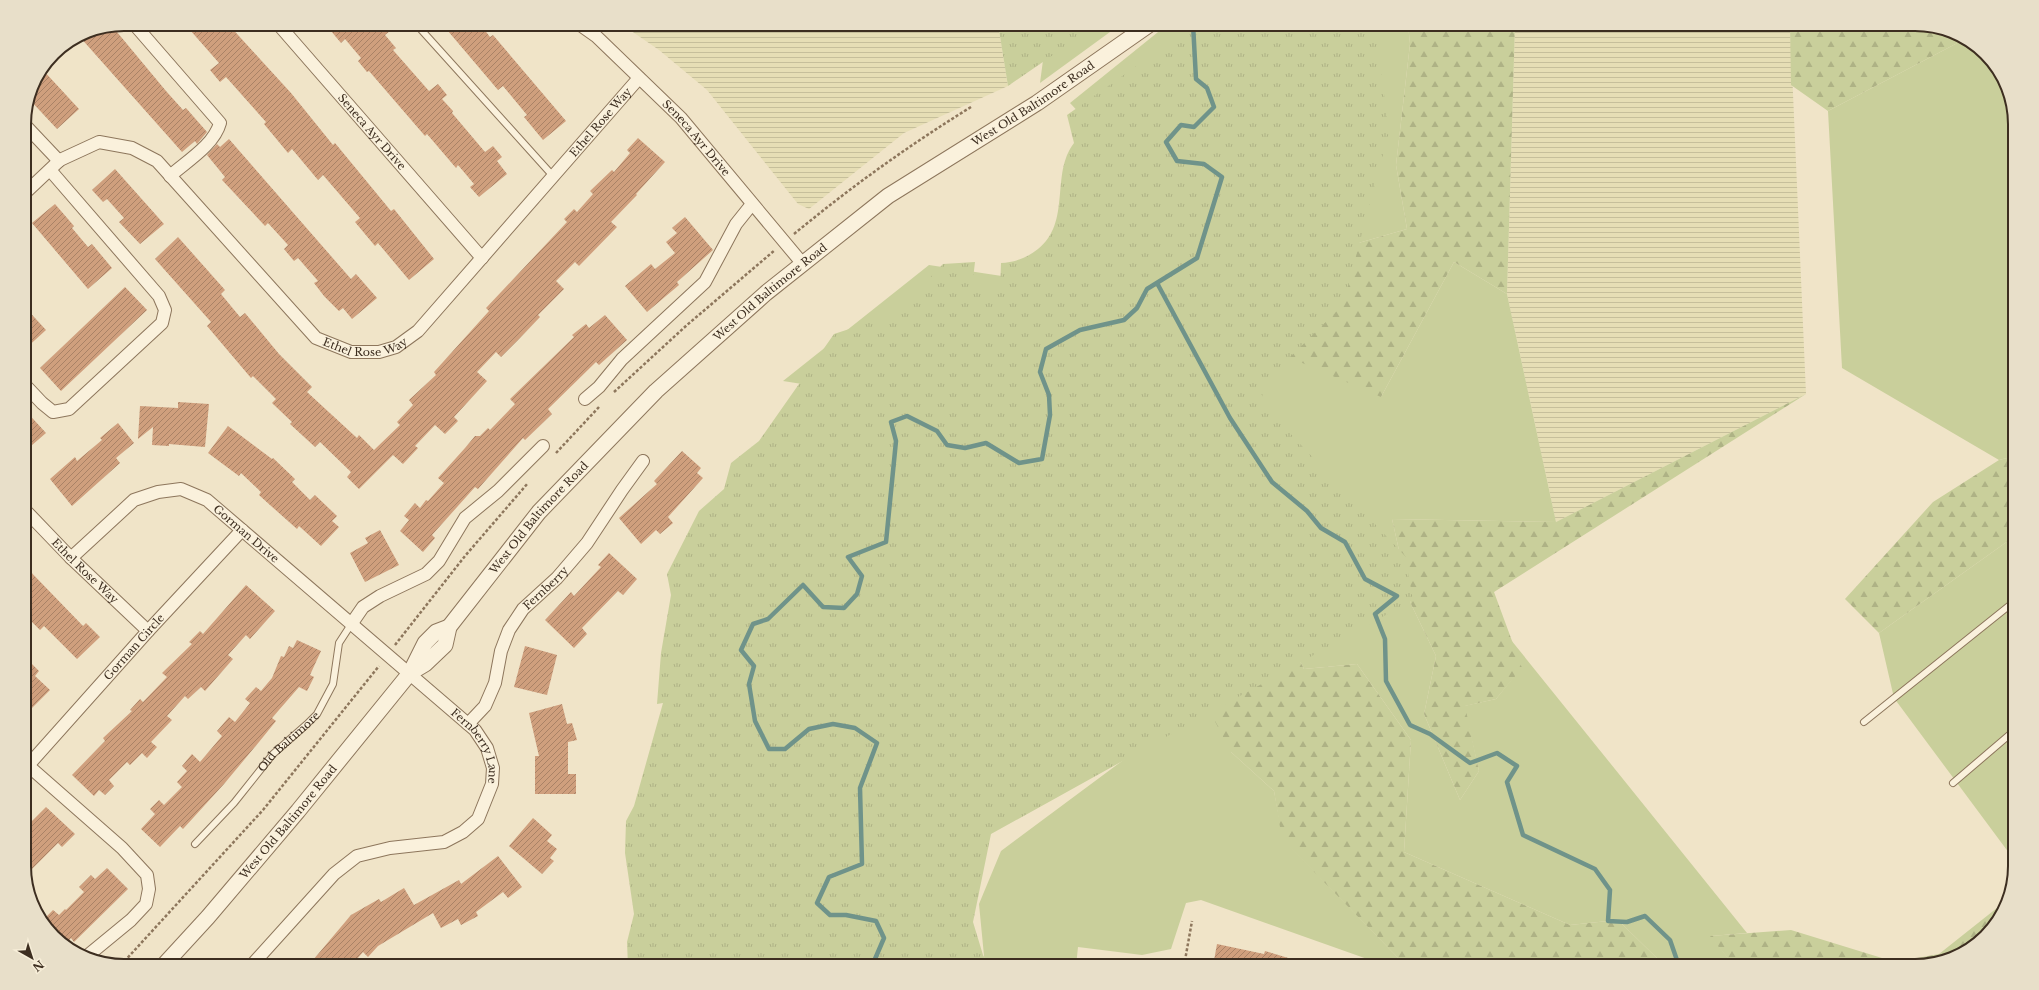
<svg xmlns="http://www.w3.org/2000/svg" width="2039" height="990" font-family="'Libre Baskerville',serif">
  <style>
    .farmland { fill: url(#farmland-rules) }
    .grass { fill: #c9cf9b }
    .forest { fill: url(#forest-firs) }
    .park { fill: url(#park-tufts) }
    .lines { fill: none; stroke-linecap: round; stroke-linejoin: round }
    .stream { stroke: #6f938a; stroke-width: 4.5 }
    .building { fill: url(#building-hatch) }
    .service-casing { stroke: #8d765c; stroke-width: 8 }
    .minor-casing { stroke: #8d765c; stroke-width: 14 }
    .tertiary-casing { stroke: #8d765c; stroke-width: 17 }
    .path { stroke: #8d765c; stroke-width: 2.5; stroke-dasharray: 3 2; stroke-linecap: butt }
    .service { stroke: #faf1dc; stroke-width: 6 }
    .minor { stroke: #faf1dc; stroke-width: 12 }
    .tertiary { stroke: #faf1dc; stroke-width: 15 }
    .labels { text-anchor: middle; stroke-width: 3; stroke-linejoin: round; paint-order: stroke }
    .street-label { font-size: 11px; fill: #3d2e20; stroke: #f7eed8 }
    .rim { fill: none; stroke: #3d2e20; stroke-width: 2 }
  </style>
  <defs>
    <pattern id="farmland-rules" width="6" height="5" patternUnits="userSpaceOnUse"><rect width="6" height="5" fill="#e6deb5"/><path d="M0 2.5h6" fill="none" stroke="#c6bf9b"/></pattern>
    <pattern id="forest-firs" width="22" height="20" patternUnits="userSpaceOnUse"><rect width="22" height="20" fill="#c9cf9b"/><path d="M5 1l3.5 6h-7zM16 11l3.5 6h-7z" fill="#aeb285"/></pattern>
    <pattern id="park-tufts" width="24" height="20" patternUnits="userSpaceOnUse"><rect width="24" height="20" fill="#c9cf9b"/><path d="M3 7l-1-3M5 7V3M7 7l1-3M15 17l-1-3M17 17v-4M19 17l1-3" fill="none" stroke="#aeb285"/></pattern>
    <pattern id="building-hatch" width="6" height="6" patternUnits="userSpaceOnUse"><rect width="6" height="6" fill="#cf9f7d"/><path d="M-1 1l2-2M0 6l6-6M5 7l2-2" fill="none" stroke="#a98266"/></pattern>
  </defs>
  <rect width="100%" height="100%" fill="#f0e4c8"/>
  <path class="farmland" d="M 621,24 L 998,24 L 1008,86 L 904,133 L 809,209 L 798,204 L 707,90 L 659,50 Z
    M 1515,24 L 1790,24 L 1806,394 L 1556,522 L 1507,294 Z"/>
  <path class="grass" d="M 1049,24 L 1121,24 L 1040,83 L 1047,30 Z
    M 1168,24 L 1408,24 L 1410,44 L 1396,165 L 1407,229 L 1348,246 L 1381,397 L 1454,262 L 1507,294 L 1556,522 L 1392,519 L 1411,604 L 1436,656 L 1424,714 L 1460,800 L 1479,771 L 1464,706 L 1496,699 L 1521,668 L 1511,640 L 1747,933 L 1711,936 L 1734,966 L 1665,966 L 1620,922 L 1608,921 L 1570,925 L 1404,852 L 1411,740 L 1357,664 L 1304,669 L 1285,631 L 1228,626 L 1231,752 L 1274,791 L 1283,839 L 1406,966 L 1387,966 L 1201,900 L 1186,903 L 1171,949 L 1142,955 L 1078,947 L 1076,966 L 985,966 L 979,904 L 1001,851 L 1157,735 L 853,392 L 783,381 L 929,265 L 1015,278 L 999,354 L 1100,135 L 1070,103 Z
    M 1965,39 L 1998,68 L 2015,118 L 2015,456 L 1999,460 L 1842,368 L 1828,111 Z
    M 2015,536 L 2015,861 L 1894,698 L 1879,633 Z"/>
  <path class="forest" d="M 1408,24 L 1515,24 L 1507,294 L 1454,262 L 1381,397 L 1263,346 L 1348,246 L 1407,229 L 1396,165 L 1410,44 Z
    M 1790,24 L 1915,24 L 1959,34 L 1965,39 L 1828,111 L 1791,85 Z
    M 1806,394 L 1494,592 L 1522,668 L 1496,699 L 1465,706 L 1479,771 L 1460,800 L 1424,714 L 1436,656 L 1411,604 L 1392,519 L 1556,522 Z
    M 2015,456 L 2015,536 L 1879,633 L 1845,599 L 1933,502 L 1999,460 Z
    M 1285,631 L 1304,669 L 1357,664 L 1411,740 L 1404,852 L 1570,925 L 1608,921 L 1620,922 L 1665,966 L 1406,966 L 1282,839 L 1274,791 L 1231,752 L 1197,687 Z
    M 2007,900 L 2005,910 L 1970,949 L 1915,966 L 1734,966 L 1710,936 L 1791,930 L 1895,962 L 1939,954 Z"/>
  <path class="park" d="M 998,24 L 1098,24 L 1008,86 Z
    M 1196,24 L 1375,24 L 1389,132 L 1343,305 L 1265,382 L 1261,402 L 1405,556 L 1413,600 L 991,834 L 973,922 L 983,955 L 989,966 L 628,966 L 627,942 L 634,914 L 625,853 L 626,821 L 634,806 L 663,703 L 657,704 L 661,653 L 671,595 L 667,574 L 699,511 L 724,489 L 731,463 L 759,441 L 834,334 L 895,314 L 943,264 L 975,262 L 972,288 L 1000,290 L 1001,263 C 1015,262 1027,258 1038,249 C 1072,222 1050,174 1074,143 L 1067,115 Z"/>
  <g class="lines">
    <path class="stream" d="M 1157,283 L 1230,418 L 1272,482 L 1307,511 L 1321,528 L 1345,542 L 1365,579 L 1397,596 L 1375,614 L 1385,639 L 1386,681 L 1410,725 L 1430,734 L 1470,763 L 1497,753 L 1517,766 L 1507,782 L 1523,835 L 1595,869 L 1610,890 L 1608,921 L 1627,922 L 1645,916 L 1670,940 L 1679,966
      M 872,966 L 884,938 L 876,921 L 846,915 L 830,915 L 817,903 L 829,877 L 862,864 L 860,788 L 877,743 L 855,728 L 833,724 L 809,729 L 785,749 L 769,749 L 755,721 L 749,684 L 754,666 L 741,650 L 753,624 L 768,619 L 803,585 L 823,607 L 844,608 L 857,594 L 862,576 L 848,557 L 886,542 L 896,441 L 891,422 L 907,416 L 937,431 L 947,445 L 965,448 L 986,443 L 1019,463 L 1042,459 L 1050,415 L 1049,395 L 1040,372 L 1046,349 L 1080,330 L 1124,320 L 1137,308 L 1147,289 L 1197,258 L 1222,177 L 1204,164 L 1177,161 L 1166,142 L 1181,125 L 1194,127 L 1214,107 L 1207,88 L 1196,79 L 1193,24"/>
  </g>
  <path class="building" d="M 196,24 L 228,24 L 291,93 L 333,145 L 335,143 L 391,211 L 394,209 L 434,259 L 409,280 L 378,243 L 375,246 L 355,222 L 360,218 L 323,175 L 318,180 L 292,149 L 288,153 L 264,124 L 266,122 L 226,77 L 220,82 L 210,70 L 219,63 L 190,30 Z
    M 338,24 L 384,24 L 390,31 L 385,35 L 396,48 L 393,50 L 429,91 L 438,84 L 447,95 L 442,99 L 453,111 L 452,113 L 485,152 L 493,146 L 502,157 L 497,161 L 507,174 L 479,197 L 470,187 L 474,184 L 458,165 L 456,168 L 427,134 L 425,136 L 369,71 L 367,72 L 358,61 L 361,58 L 345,39 L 341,43 L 331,31 Z
    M 442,24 L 480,24 L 490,37 L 493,35 L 566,121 L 543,140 L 524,117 L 527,115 L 503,86 L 498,90 Z
    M 112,26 L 166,91 L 183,110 L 186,108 L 207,132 L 197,144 L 195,141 L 182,152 L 79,36 L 86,32 Z
    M 42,69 L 79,109 L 57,129 L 29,99 L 34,80 Z
    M 638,138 L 665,162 L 636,194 L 637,195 L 611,222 L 617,227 L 579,266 L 575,262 L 556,281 L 564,289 L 538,315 L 540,317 L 519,339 L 501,357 L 496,352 L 477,372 L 487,381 L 454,417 L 458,421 L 445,434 L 435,425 L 415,446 L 418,448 L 403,464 L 393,455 L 359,489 L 347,477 L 351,472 L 320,442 L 315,447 L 290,424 L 292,422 L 272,403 L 276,399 L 253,376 L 251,378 L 207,326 L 211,322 L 155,259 L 178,237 L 225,290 L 221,294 L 240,317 L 245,313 L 279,354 L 312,387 L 307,392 L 357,438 L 359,435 L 374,450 L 400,425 L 397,422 L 413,405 L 409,400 L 436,375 L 434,372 L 489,311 L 486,308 L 567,222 L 564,219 L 574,209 L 577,212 L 593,194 L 590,191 L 612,170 L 614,172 L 630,153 L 627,150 Z
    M 229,139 L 351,279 L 356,274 L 377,298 L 352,319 L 343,308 L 339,311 L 324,296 L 314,283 L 318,281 L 298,258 L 294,261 L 284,249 L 288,245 L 268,223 L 265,226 L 222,180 L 225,177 L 207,155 L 217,144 L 220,147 Z
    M 115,169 L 164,224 L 140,244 L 119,222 L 124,218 L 107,199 L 103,202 L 92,190 Z
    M 55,204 L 74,226 L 72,228 L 88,247 L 92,244 L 112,268 L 88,289 L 32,223 Z
    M 685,217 L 713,250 L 677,282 L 679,285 L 647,312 L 625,286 L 651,264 L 655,269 L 675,253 L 666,242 L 677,233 L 672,228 Z
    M 125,287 L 147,310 L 61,391 L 40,368 Z
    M 24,306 L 46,330 L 24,350 Z
    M 605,315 L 627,340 L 599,365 L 596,362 L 548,409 L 552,414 L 525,440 L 523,438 L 478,489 L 475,487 L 432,535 L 435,538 L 423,552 L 400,531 L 409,520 L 404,516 L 415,503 L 420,508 L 426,500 L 428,501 L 444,483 L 438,478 L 465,448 L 475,436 L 480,436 L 488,428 L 490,430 L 515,404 L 510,399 L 574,337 L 572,335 L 586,324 L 589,328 Z
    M 178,402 L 209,404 L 205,447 L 169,444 L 169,446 L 152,445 L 153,427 L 138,439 L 140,406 L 178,408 Z
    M 24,409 L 46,433 L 24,452 Z
    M 118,423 L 134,443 L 116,458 L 120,463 L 72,506 L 50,479 L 75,457 L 77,461 L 102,440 L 100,438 Z
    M 228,426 L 272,459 L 273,458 L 295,479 L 292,482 L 310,500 L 315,495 L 337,516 L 332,521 L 339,527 L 321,546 L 299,526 L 297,529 L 270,505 L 259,495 L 261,492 L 241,473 L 239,476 L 208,453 Z
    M 682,451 L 701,468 L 697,473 L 703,478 L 668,517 L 673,523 L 660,534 L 656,530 L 641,544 L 619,518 L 657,484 L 654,481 Z
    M 380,530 L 399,565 L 365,582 L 350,553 L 368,543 L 365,538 Z
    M 609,553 L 637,579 L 623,595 L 618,591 L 582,628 L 587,634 L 574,648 L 545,620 L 571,592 L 574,596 L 601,567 L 598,565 Z
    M 24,565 L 83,626 L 86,623 L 100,637 L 77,659 L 44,626 L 40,630 L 24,614 Z
    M 246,585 L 275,611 L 250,639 L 246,635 L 228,655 L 233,659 L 205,691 L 201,687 L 188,699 L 185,696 L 167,716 L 172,720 L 151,742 L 157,747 L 147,758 L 142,753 L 130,765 L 127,762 L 109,780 L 114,786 L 105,795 L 99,790 L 94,796 L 72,775 L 105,741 L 103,738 L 132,711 L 130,710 L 140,699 L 143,702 L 167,677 L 162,673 L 192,644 L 189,642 L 200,631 L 203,634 Z
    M 297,640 L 321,651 L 310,675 L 314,677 L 307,691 L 299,687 L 272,718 L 276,721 L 259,742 L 224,784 L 183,829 L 180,826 L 160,847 L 141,829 L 155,814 L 150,809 L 159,800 L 164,805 L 182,787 L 177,782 L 187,771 L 182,766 L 192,754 L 200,762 L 222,736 L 217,731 L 229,717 L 235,722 L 250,703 L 245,699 L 256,687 L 261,691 L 272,678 L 281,656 L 284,657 L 289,646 L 293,648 Z
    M 525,646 L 557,655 L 547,695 L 514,687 Z
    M 24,656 L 39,671 L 35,676 L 50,690 L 24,716 Z
    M 562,704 L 567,724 L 572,723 L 577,740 L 568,742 L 568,774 L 576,774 L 576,794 L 535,794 L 535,756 L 539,756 L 529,713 Z
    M 46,807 L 75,834 L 62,847 L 58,843 L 25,876 L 24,829 Z
    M 533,818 L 552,835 L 547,841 L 557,849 L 550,858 L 554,861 L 542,874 L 509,846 Z
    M 498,856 L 522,887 L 508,898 L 503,892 L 476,912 L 478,916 L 461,925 L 458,919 L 441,928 L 433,913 L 378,946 L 368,957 L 363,952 L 351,966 L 308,966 L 351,915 L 379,899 L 381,902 L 404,888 L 414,905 L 459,880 L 461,884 Z
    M 107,868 L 128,889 L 74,942 L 71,938 L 66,944 L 45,925 L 48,922 L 44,919 L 53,910 L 59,915 L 65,909 L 66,910 L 84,892 L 79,887 L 91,875 L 95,879 Z
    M 1217,944 L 1264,954 L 1265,951 L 1295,960 L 1295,962 L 1301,966 L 1213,966 Z"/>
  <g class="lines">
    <defs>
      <g id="service">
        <path d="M 416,24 L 553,176"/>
        <path d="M 1864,722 L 2015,601"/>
        <path d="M 1953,783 L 2015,730"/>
        <path id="s1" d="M 195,844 L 234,803 L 273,754 L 307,724 L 317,714 L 333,684 L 339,643 L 352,623"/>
      </g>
      <g id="minor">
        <path d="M 134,24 L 220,123 C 214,145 187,161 170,176"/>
        <path id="s2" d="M 278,24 L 482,258"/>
        <path id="s3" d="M 579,24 L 596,36 L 681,118 L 802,263"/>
        <path d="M 24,124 L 59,161"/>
        <path id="s4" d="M 24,194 L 60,160 L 99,142 L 132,148 L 157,161 L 316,338 L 351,352 L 379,352 L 396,347 L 418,331 L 639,78"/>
        <path d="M 24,384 L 42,403 L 53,412 L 69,409 L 162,323 L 165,310 L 159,296 L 50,170"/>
        <path d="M 585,399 L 599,387 L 622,359 L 705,282 L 736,224 L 752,204"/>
        <path id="s5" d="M 24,509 L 71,558 L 148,631"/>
        <path id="s6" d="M 71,558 L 134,500 L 158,492 L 181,489 L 207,500 L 468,724 L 475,730 L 487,748 L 493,768 L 492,784 L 478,819 L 463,832 L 444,842 L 390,848 L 357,856 L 334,874 L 251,966"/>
        <path d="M 352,623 L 363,607 L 380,596 L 426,574 L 439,561 L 465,518 L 498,491 L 543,446"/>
        <path id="s7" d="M 468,724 L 485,706 L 495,683 L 501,651 L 509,630 L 523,609 L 557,578 L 587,543 L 622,490 L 643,461"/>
        <path d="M 24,762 L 122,848 L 147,875 L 149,889 L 146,904 L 131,920 L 86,957"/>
        <path id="s8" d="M 24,770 L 148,631 L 242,530"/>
      </g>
      <g id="tertiary">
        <path id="s9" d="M 410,673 L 425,664 L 445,645 L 449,627 L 539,512 L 656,391 L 766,293 L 888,196 L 1037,103 L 1150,24"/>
        <path id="s10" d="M 163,966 L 208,917 L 298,811 L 410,673 L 425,643 L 436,632 L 449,627"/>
      </g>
    </defs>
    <use href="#service" class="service-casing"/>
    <use href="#minor" class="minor-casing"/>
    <use href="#tertiary" class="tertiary-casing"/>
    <path class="path" d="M 794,234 C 851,187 908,146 971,107
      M 614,392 L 687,325 L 775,250
      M 556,453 L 599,407
      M 395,645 L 465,556 L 528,483
      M 121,965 L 263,810 L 379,666
      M 1089,966 L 1090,963 L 1105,966
      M 1184,966 L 1192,921"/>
    <use href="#service" class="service"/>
    <use href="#minor" class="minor"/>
    <use href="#tertiary" class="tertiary"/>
  </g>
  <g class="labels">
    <g class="street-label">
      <text dy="4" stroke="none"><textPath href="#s9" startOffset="853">West Old Baltimore Road</textPath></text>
      <text dy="4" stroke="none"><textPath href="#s4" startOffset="780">Ethel Rose Way</textPath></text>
      <text dy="4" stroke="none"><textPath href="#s2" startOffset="143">Seneca Ayr Drive</textPath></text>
      <text dy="4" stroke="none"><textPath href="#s3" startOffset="164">Seneca Ayr Drive</textPath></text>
      <text dy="4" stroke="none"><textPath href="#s9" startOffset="529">West Old Baltimore Road</textPath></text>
      <text dy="4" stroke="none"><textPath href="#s4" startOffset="444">Ethel Rose Way</textPath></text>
      <text dy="4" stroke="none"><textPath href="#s9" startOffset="205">West Old Baltimore Road</textPath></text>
      <text dy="4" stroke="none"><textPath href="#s6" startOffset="214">Gorman Drive</textPath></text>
      <text dy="4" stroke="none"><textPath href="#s5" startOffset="87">Ethel Rose Way</textPath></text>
      <text dy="4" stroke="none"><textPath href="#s7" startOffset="161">Fernberry</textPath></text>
      <text dy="4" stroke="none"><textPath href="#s8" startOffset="165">Gorman Circle</textPath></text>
      <text dy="4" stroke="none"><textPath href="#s1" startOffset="139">Old Baltimore</textPath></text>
      <text dy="4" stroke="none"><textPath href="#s6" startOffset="530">Fernberry Lane</textPath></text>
      <text dy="4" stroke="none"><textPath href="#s10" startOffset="191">West Old Baltimore Road</textPath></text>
    </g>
  </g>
  <path d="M0 0H2039V990H0ZM124 31H1915A93 93 0 0 1 2008 124V866A93 93 0 0 1 1915 959H124A93 93 0 0 1 31 866V124A93 93 0 0 1 124 31Z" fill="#e8dfc9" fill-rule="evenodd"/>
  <path class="rim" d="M124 31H1915A93 93 0 0 1 2008 124V866A93 93 0 0 1 1915 959H124A93 93 0 0 1 31 866V124A93 93 0 0 1 124 31Z"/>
  <g transform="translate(32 958) rotate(141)" stroke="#f7eed8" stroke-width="3" paint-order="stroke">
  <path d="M0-3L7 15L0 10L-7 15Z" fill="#3d2e20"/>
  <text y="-6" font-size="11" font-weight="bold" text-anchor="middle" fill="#3d2e20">N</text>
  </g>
</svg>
